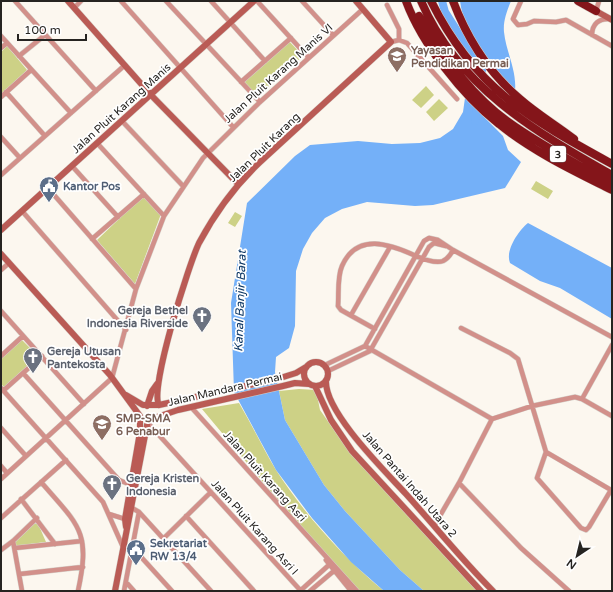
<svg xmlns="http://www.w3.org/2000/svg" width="613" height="592" font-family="'Varela Round',sans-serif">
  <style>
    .green { fill: #cdd186 }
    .water { fill: #74b0f8 }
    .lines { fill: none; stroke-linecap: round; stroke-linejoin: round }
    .river { stroke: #74b0f8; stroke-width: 8 }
    .street-casing { stroke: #d5d1ca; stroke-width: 5.5 }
    .secondary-casing { stroke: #d5d1ca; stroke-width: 7 }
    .highway-casing { stroke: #d5d1ca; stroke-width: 9 }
    .street { stroke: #d2908a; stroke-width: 4.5 }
    .secondary { stroke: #ba5b55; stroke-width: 6 }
    .highway { stroke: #84151a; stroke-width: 8 }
    .labels { text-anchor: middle; stroke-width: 3.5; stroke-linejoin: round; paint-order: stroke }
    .shield { fill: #fff; stroke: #676664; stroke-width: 1 }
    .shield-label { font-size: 10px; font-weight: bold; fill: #262421 }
    .education-label { font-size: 11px; font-weight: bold; fill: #785e54; stroke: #fff; text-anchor: start }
    .street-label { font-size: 11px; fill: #262421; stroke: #fff }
    .service-label { font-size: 11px; font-weight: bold; fill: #4e5e75; stroke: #fff; text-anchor: start }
    .worship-label { font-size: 11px; font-weight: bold; fill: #5b616d; stroke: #fff; text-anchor: start }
    .water-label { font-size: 12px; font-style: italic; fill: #0d3764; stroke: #fff }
  </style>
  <rect width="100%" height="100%" fill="#fcf7ef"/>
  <path class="green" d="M 288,40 L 303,56 L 257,97 L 242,82 Z
    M 7,46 L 27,70 L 1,94 L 1,52 Z
    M 426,86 L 434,95 L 421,108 L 412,100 Z
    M 439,99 L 448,108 L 434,121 L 426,112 Z
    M 536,181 L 553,191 L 548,199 L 531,189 Z
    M 144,195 L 161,214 L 135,284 L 97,240 Z
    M 235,212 L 242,216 L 235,227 L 228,223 Z
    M 22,340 L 38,356 L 4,387 L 1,384 L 1,359 Z
    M 299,389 L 316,390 L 320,410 L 351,454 L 478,591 L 424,591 L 400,570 L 345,511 L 324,485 L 285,420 L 279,391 Z
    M 239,403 C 252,425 263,448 276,470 C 304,514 344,558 384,591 L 354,591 L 202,409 Z
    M 36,519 L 46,542 L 15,546 L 13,539 Z"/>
  <path class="water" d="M 460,1 L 511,1 C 507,11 503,21 504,32 C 506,52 517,70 515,91 C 491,64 465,39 460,1 Z
    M 465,98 L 503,136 L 508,150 L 521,162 L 505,188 L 433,205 L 415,206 L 367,202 L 342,209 L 325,218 L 312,233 L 303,249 L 296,271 L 295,326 L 289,348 L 276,357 L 275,372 L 285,420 L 324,485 L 345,511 L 400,570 L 424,591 L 384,591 L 351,562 L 312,518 L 276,470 L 234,392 L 231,303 L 247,203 L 295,156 L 310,145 L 358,141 L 392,144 L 420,143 L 440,138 L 453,129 L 463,112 Z
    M 528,223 L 612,268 L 612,319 L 560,288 L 540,281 L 510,263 C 505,251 518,231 528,223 Z"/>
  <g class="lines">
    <path class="river" d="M 442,1 L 445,12 L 482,70
      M 475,121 L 484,55"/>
    <defs>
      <path id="street" d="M 15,1 L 96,91
        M 121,1 L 233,127
        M 166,1 L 260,102
        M 211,1 L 265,61
        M 257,1 L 308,57
        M 302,1 L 333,35
        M 521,1 L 513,19 L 518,25 L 527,24 L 534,21 L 556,22 L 566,20 L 612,46
        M 387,5 L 399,29 L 399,40
        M 74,8 L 81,1
        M 596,11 L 599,1
        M 592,35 C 592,24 599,18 610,19
        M 1,36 L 71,113
        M 391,42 L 399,40 L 407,43 L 457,99
        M 1,48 L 7,43
        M 19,56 L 45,35
        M 241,82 L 291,38
        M 6,92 L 45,136
        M 1,97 L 31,70
        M 122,121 L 183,186
        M 1,137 L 20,158
        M 97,143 L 164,216
        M 72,166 L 118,217
        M 1,175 L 125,65
        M 48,188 L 136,289
        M 22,211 L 126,330
        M 92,239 L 144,194
        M 1,270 L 9,263
        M 1,311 L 84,404
        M 351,315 L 390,247
        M 461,328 L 510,353 L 518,359 L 546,452 L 537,478 L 581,528 L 586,530 L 589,527 L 611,490 L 546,452
        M 375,329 L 341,310 L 338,306 C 339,293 337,277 342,266 C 357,232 390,244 416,256 C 423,259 435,264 443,261 C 447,259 451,254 453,250
        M 365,346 L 492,419 L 532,406 L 575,397 L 582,399 L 612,416
        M 1,356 L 23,336
        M 325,365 L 365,346 L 424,241 L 429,238 L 438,240 L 453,250 L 612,337
        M 328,371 L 370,351 L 429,247 L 434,243 L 446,246
        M 23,373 L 119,480 L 131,485
        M 1,388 L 103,502 L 123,547
        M 4,390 L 42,356
        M 582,399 L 612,345
        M 191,407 L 357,591
        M 147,422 L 301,591
        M 1,428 L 26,456
        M 1,466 L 7,473
        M 1,479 L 112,378 L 136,289 L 164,216 L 203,158 L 260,102 L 363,9
        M 41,482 C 79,526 91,531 78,591
        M 459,483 L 521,548 L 569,591
        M 21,499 L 55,544
        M 132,508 L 139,512 L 211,591
        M 109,514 L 128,520
        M 186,516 L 254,591
        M 1,518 L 66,460
        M 434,526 L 459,483 L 492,419
        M 163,539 L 211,492
        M 13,541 L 22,591
        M 132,547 L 172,591
        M 15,548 L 82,541
        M 1,550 L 13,541 L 37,518
        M 326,560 L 351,591
        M 20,574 L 83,567
        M 126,582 L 134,591
        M 124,591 L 139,512
        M 300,591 L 330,564
        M 310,591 L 335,570"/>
      <path id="secondary" d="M 68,1 L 151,95 L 238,184
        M 596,11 L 612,20
        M 1,230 L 254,1
        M 1,254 L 110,375 L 140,416 L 140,432 L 125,519 L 126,527
        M304 374a12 12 0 1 1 24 0a12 12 0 1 1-24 0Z
        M 326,382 C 326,413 384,470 406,494 C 435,526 462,560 493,591
        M 315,386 L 331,420 L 352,451 L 481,591
        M 126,395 L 143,405 L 159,405 L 277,379 L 296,373 L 306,367
        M 159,405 C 149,389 189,264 199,243 C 215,213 235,186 259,163 L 391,42 L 356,1
        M 147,406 L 152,391 L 157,384
        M 115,591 L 148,420 L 178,410 L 283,386 L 295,383 L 309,384"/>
      <path id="highway" d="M 406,1 C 422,44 463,96 499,124 C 532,151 574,171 612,190
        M 421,1 C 458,87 534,131 612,175
        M 431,1 C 474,88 530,119 612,164
        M 453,1 C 467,38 489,73 520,99 C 537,114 556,125 574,139
        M 578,1 L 596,11
        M 419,16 C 442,55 470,94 507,121 C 540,145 577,164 612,184"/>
    </defs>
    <use href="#street" class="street-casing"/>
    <use href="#secondary" class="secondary-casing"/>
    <use href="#highway" class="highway-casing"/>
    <use href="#street" class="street"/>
    <use href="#secondary" class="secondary"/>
    <use href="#highway" class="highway"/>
  </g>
  <defs>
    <symbol id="school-pin" viewBox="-11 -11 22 30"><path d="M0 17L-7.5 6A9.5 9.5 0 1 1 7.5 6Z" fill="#8d6e63" stroke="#fff"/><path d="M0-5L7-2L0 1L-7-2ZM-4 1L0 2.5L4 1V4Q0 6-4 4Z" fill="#fff"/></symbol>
    <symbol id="civic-pin" viewBox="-11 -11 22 30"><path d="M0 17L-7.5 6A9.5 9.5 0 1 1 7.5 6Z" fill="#5c6f8a" stroke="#fff"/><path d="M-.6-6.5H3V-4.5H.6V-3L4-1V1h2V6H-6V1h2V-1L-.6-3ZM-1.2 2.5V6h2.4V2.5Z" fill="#fff"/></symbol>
    <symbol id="church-pin" viewBox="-11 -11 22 30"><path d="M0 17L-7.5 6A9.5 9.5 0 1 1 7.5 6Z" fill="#6b7280" stroke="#fff"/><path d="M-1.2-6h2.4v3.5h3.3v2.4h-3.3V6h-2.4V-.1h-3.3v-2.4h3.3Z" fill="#fff"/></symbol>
  </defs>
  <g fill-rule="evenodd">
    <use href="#school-pin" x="386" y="45" width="22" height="30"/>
    <use href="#civic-pin" x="38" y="175" width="22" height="30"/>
    <use href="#church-pin" x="191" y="305" width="22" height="30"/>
    <use href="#church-pin" x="22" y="346" width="22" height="30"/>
    <use href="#school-pin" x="91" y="413" width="22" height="30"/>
    <use href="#church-pin" x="101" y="473" width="22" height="30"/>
    <use href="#civic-pin" x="125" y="538" width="22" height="30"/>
  </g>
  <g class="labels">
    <rect class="shield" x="550" y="146" width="16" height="16" rx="3"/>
    <g class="shield-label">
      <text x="558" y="158">3</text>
    </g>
    <g class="education-label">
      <text x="411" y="54">Yayasan<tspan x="411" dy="13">Pendidikan Permai</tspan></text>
      <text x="116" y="422">SMP-SMA<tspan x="116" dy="13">6 Penabur</tspan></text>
    </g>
    <g class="street-label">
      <text transform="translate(278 73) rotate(-42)" y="4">Jalan Pluit Karang Manis VI</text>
      <text transform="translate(121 108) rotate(-42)" y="4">Jalan Pluit Karang Manis</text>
      <text transform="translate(264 147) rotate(-44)" y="4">Jalan Pluit Karang</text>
      <text transform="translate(225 389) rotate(-13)" y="4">Jalan Mandara Permai</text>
      <text transform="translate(265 476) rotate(48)" y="4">Jalan Pluit Karang Asri</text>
      <text transform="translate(410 484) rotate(49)" y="4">Jalan Pantai Indah Utara 2</text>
      <text transform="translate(255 527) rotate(48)" y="4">Jalan Pluit Karang Asri I</text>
    </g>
    <g class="service-label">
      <text x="63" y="190">Kantor Pos</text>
      <text x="150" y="547">Sekretariat<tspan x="150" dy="13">RW 13/4</tspan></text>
    </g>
    <g class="worship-label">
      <text x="188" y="314" text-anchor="end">Gereja Bethel<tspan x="188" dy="13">Indonesia Riverside</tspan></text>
      <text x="47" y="355">Gereja Utusan<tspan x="47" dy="13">Pantekosta</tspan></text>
      <text x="126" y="482">Gereja Kristen<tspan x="126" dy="13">Indonesia</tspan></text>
    </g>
    <g class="water-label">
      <text transform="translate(240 301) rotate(-88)" y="4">Kanal Banjir Barat</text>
    </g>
  </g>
  <rect width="613" height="592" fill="none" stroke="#262421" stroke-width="4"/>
  <g transform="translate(577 556) rotate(215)" stroke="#ffffff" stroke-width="3" paint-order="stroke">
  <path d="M0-3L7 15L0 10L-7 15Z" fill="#262421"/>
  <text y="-6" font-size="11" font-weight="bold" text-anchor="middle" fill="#262421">N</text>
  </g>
  <path d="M18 34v6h68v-6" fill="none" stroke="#262421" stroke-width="2"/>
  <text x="24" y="34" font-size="12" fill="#262421" stroke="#ffffff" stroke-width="3" paint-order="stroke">100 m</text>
</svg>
